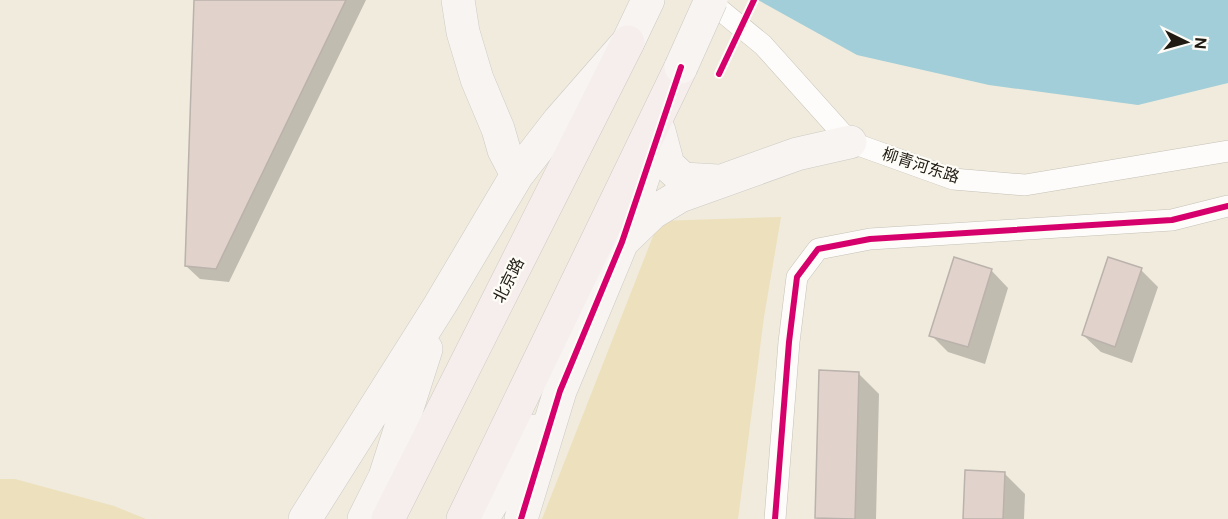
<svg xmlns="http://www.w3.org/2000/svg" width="1228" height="519" font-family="'DM Sans','Noto Sans SC',sans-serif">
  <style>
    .green { fill: #ede0bc }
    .water { fill: #a1ced8 }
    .shadow { fill: #0003 }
    .building { fill: #e1d3cb; stroke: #bab2ac; stroke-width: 1.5 }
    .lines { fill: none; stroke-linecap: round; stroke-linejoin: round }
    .street-casing { stroke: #c5c1b6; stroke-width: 22 }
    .primary-casing { stroke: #cdcac4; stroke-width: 34 }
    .highway-casing { stroke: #cdcac4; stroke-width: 34 }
    .street { stroke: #fdfcfa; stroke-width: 21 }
    .primary { stroke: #f8f4f2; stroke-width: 33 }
    .highway { stroke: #f6eeed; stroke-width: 33 }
    .primary-bridge-casing { stroke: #cdcac4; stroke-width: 34; stroke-linecap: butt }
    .primary-bridge { stroke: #f8f4f2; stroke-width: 33 }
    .cycleway-casing { stroke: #fefcf7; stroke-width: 10 }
    .cycleway { stroke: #d6006c; stroke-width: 6 }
    .labels { text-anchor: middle; stroke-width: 4.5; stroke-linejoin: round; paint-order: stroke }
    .street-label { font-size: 16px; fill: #1f1b12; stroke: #fefcf7 }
  </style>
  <rect width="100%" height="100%" fill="#f0ebdd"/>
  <path class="green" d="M 781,217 L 764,317 L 738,519 L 542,519 L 659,221 Z
    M 0,479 L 15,479 L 114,506 L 146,519 L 0,519 Z"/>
  <path class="water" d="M 758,0 L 1228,0 L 1228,83 L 1138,105 L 989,85 L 857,55 Z"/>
  <path class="shadow" d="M 198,0 L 366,0 L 229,282 L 200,279 L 186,266 Z
    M 991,270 L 1008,288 L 985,364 L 948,352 L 931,335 Z
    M 1141,270 L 1158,287 L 1132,363 L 1101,352 L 1083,335 Z
    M 858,373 L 879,394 L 876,519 L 818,519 L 817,518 Z
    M 1004,473 L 1025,494 L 1024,519 L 964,519 Z"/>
  <path class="building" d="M 194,0 L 346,0 L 216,269 L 185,266 Z
    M 954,257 L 992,269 L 968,347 L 929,336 Z
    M 1108,257 L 1142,268 L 1115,347 L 1082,335 Z
    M 819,370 L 859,372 L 855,519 L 815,518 Z
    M 965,470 L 1005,472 L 1003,519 L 963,519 Z"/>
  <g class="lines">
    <defs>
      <path id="street" d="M 708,0 L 763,45 L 850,142 L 953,179 L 1025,185 L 1228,151
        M 775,519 L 789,342 L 797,277 L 818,249 L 870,239 L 1172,220 L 1228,206"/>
      <path id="primary" d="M 458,0 L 463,32 L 477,79 L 498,129 L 504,150 L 517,175
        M 659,131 L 668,165 L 683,179 L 718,181
        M 624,240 L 652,213 L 680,196 L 797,154 L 850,142
        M 305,519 L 440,305 L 517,175 L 559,121 L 628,42 L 648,0
        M 364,519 L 385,477 L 426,349
        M 482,519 L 535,431
        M 521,519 L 560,391 L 622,242 L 650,156"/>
      <path id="highway" d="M 388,519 L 628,42
        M 463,519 L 681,67"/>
    </defs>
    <use href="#street" class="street-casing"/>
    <use href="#primary" class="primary-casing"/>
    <use href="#highway" class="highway-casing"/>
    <use href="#street" class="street"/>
    <use href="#primary" class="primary"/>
    <use href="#highway" class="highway"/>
    <defs>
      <path id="primary-bridge" d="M 681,67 L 711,0"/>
    </defs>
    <use href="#primary-bridge" class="primary-bridge-casing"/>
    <use href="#primary-bridge" class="primary-bridge"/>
    <defs>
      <path id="cycleway" d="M 719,74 L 754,0
        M 521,519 L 560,391 L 622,242 L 681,67
        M 775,519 L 789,342 L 797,277 L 818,249 L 870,239 L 1172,220 L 1228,206"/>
    </defs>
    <use href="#cycleway" class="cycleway-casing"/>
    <use href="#cycleway" class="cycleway"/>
  </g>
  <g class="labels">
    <g class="street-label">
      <text transform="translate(921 165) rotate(18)" y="6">柳青河东路</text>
      <text transform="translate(508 280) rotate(-63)" y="6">北京路</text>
    </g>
  </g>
  <g transform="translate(1186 42) rotate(95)" stroke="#fefcf7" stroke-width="4.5" paint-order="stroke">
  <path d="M0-4.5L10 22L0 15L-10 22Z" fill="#1f1b12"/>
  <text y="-9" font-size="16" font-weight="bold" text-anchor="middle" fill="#1f1b12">N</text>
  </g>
</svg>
